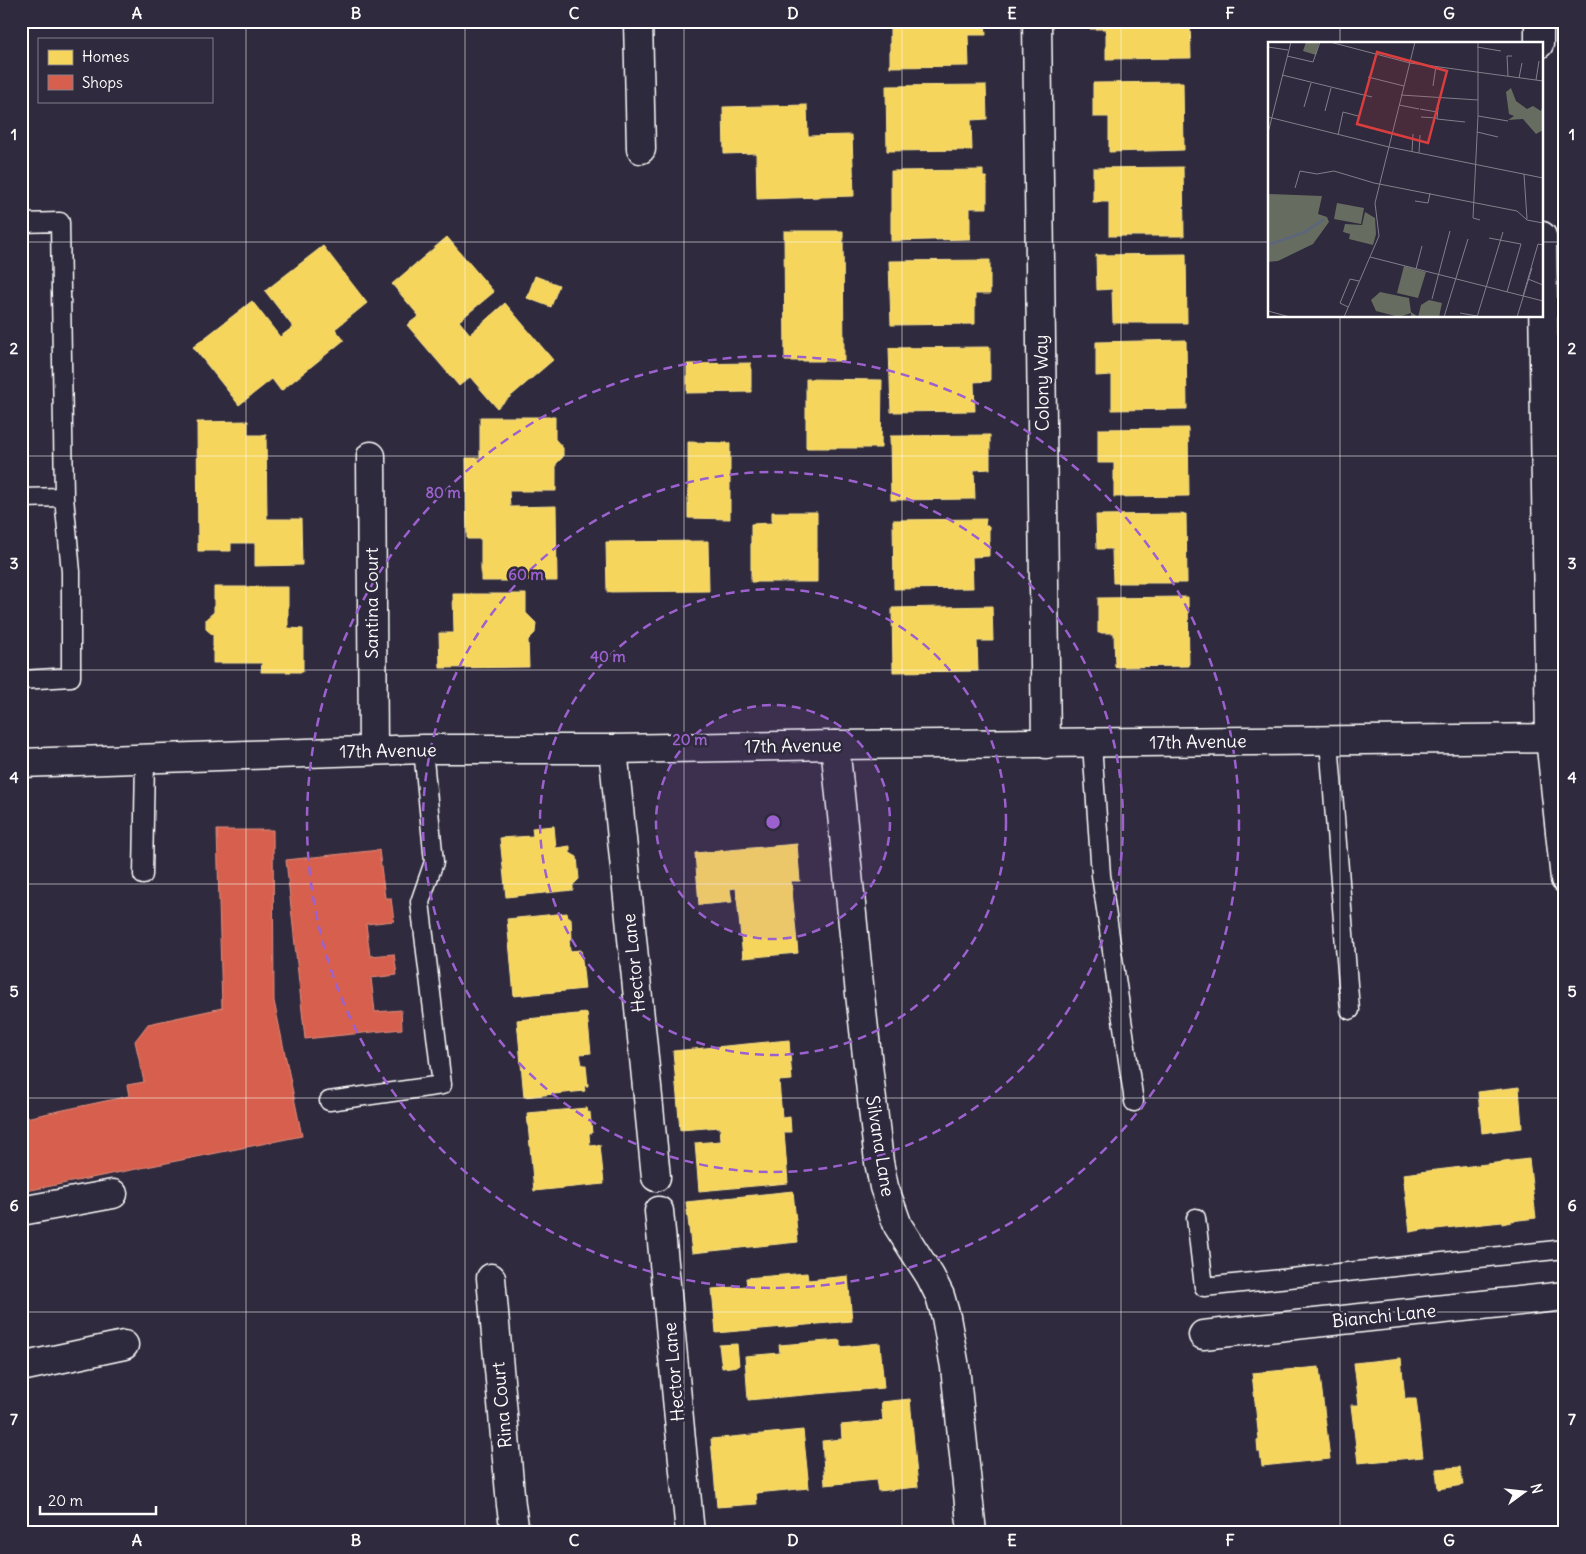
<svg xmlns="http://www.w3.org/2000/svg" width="1586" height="1554" font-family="Delius,sans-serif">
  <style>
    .homes { fill: #f6d55c; stroke: #f9e28d }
    .shops { fill: #d6604d; stroke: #e29082 }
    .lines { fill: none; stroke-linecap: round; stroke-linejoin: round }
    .service-casing { stroke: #fff; stroke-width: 21 }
    .minor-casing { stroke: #fff; stroke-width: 31 }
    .secondary-casing { stroke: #fff; stroke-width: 31 }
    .service { stroke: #2f2a3d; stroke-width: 18 }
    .minor { stroke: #2f2a3d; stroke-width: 28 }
    .secondary { stroke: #2f2a3d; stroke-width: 28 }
    .grid { fill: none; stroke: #fff; stroke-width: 1; stroke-opacity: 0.55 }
    .ring { fill: none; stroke: #9c61cf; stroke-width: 2.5; stroke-dasharray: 9 6 }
    .labels { text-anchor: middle; stroke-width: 5; stroke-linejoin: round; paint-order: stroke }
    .street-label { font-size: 18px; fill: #fff; stroke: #2f2a3d }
    .inset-river { fill: none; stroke: #5b667e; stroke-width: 2.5 }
    .inset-road { fill: none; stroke: #827f8b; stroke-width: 1 }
    .view { fill: #da3e3e; fill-opacity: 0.15; stroke: #da3e3e; stroke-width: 2.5 }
    .inset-edge { fill: none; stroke: #fff; stroke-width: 2.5 }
    .centre { fill: #9c61cf; stroke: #2f2a3d; stroke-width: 2.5 }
    .ring-label { font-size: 15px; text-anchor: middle; font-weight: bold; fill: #9c61cf; stroke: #2f2a3d; stroke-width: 5; stroke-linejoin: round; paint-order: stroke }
    .neatline { fill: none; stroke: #fff; stroke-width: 2 }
    .grid-label { font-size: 16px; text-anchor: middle; font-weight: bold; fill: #fff }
  </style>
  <rect width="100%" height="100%" fill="#2f2a3d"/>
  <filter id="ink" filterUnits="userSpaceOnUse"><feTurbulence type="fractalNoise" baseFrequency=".02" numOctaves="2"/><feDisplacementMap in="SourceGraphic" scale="10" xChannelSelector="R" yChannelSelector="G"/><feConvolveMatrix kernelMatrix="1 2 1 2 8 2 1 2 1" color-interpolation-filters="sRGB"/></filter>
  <g filter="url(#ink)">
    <path class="homes" d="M 890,21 L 985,21 L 986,35 L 968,35 L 969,66 L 890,67 Z
      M 1090,21 L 1190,21 L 1191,58 L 1106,59 L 1106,29 L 1090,29 Z
      M 1183,82 L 1184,150 L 1109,152 L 1109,117 L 1093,117 L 1093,83 Z
      M 986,85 L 987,119 L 971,120 L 972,150 L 887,151 L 886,86 Z
      M 807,105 L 808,136 L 852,135 L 854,196 L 757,199 L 756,153 L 724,154 L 723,107 Z
      M 1183,167 L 1184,236 L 1109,236 L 1109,202 L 1093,202 L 1093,168 Z
      M 983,170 L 983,177 L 987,177 L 987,208 L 970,208 L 970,239 L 891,241 L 891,171 Z
      M 784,231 L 843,231 L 844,361 L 785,361 Z
      M 447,237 L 494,292 L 459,321 L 470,334 L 505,303 L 553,360 L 497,408 L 470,377 L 459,386 L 407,325 L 419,316 L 392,284 Z
      M 323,246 L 367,303 L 335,329 L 344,340 L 281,391 L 272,379 L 239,405 L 193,347 L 252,301 L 280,337 L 293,327 L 265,291 Z
      M 1186,254 L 1187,323 L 1113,323 L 1112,289 L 1097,290 L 1096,255 Z
      M 990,260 L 990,294 L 975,294 L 975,324 L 891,325 L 889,261 Z
      M 535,276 L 559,285 L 551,307 L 527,298 Z
      M 1186,340 L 1187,409 L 1112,410 L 1112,375 L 1096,376 L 1096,342 Z
      M 990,347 L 990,381 L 974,382 L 975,411 L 891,412 L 889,348 Z
      M 751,363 L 751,392 L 687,393 L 687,364 Z
      M 806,379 L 882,380 L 881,448 L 806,448 Z
      M 480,417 L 555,417 L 555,439 L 563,448 L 563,457 L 556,464 L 556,491 L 509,491 L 510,507 L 556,506 L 557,581 L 481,581 L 481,539 L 467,539 L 466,458 L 480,458 Z
      M 248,421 L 248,435 L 266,435 L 267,519 L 301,519 L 302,565 L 255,566 L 255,543 L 231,543 L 231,551 L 198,551 L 197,422 Z
      M 1188,428 L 1189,496 L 1114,497 L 1114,463 L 1098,463 L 1098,429 Z
      M 990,435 L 990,469 L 974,470 L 975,499 L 891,500 L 890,436 Z
      M 688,442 L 730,443 L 730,519 L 688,518 Z
      M 772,512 L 817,512 L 817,582 L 751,582 L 751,524 L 772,523 Z
      M 1186,514 L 1187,583 L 1113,583 L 1112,549 L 1097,549 L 1096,515 Z
      M 986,519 L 985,526 L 989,526 L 989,556 L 972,557 L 973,588 L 894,589 L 893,520 Z
      M 708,541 L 709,591 L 607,592 L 606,542 Z
      M 214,587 L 288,587 L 288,628 L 303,629 L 303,672 L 261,672 L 262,663 L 213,663 L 213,635 L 206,629 L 206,619 L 214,612 Z
      M 453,594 L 526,594 L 526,613 L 536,623 L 535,633 L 528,640 L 529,667 L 440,668 L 439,633 L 454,633 Z
      M 1188,597 L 1189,666 L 1115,667 L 1114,633 L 1098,633 L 1098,598 Z
      M 992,606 L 993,641 L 977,641 L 978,671 L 893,672 L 892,608 Z
      M 554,826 L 556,848 L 570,846 L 570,853 L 577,857 L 579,879 L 573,885 L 573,890 L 506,897 L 500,838 L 533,836 L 532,828 Z
      M 797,844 L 800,881 L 791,881 L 798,953 L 743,958 L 736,888 L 730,889 L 732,902 L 699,905 L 695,853 Z
      M 567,913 L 568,918 L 571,918 L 572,939 L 569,939 L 570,951 L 581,950 L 585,989 L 514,996 L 507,919 Z
      M 587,1013 L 591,1053 L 580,1054 L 582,1065 L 586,1065 L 588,1086 L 584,1086 L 585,1091 L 524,1097 L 517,1020 Z
      M 789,1040 L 792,1080 L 779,1081 L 782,1118 L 790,1117 L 791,1132 L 784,1132 L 788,1183 L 699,1191 L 695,1143 L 721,1141 L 720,1127 L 680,1130 L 673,1051 Z
      M 1519,1087 L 1522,1128 L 1482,1133 L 1478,1092 Z
      M 587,1108 L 588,1113 L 590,1112 L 592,1133 L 589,1134 L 590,1146 L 600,1145 L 604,1184 L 534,1191 L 527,1113 Z
      M 1529,1159 L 1536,1218 L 1511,1221 L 1511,1222 L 1502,1224 L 1502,1222 L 1436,1229 L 1436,1230 L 1429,1231 L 1428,1229 L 1410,1232 L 1403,1174 Z
      M 793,1191 L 798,1242 L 692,1253 L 686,1202 Z
      M 807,1273 L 808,1280 L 848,1276 L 852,1321 L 716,1333 L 712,1289 L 747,1286 L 746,1278 Z
      M 840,1340 L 840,1347 L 880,1343 L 884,1388 L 748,1400 L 745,1356 L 780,1353 L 779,1345 Z
      M 737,1344 L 739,1366 L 722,1368 L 719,1345 Z
      M 1401,1358 L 1405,1399 L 1416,1399 L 1423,1457 L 1358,1463 L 1351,1405 L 1359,1405 L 1354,1363 Z
      M 1319,1367 L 1330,1459 L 1262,1466 L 1260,1452 L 1258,1452 L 1257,1441 L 1259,1440 L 1252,1373 Z
      M 910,1399 L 918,1487 L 878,1491 L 876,1480 L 825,1485 L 822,1441 L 842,1439 L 841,1425 L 883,1421 L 881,1402 Z
      M 803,1430 L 809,1488 L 756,1493 L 757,1504 L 717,1507 L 711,1439 Z
      M 1460,1467 L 1463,1485 L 1438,1489 L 1436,1469 Z"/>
    <path class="shops" d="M 217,830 L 273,830 L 274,1001 L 302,1136 L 21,1192 L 21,1119 L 129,1096 L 127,1085 L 144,1082 L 135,1041 L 148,1024 L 222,1008 Z
      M 379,850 L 385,898 L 391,898 L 394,921 L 366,924 L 370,956 L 394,954 L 397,975 L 371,978 L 375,1012 L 401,1010 L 402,1029 L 305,1039 L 286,860 Z"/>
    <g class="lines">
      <defs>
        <path id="service" d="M 21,223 L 60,222 L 64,497 L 21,498
          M 1544,345 L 1565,345
          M 21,680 L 71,677 L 71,572 L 64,497
          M 1329,741 L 1350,1010
          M 1092,744 L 1101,875 L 1134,1102
          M 143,875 L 145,759
          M 329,1101 L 442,1085 L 420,902 L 434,862 L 423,749
          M 1196,1218 L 1204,1287 L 1565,1249"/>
        <path id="minor" d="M 638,21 L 641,149
          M 1037,21 L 1046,744
          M 1539,21 L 1539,44
          M 1542,236 L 1550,738 L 1565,879
          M 371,456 L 373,750
          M 835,745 L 860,994 L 879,1162 L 884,1187 L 898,1226 L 930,1276 L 940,1296 L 946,1317 L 955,1367 L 972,1533
          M 613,749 L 656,1177
          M 21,1211 L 113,1194
          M 659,1211 L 690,1533
          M 491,1278 L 511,1505 L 515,1533
          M 1203,1335 L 1565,1296
          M 21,1367 L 124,1345"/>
        <path id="secondary" d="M 21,763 L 423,749 L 613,749 L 835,745 L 1565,738"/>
      </defs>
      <use href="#service" class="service-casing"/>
      <use href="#minor" class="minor-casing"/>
      <use href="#secondary" class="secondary-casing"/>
      <use href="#service" class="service"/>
      <use href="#minor" class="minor"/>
      <use href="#secondary" class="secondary"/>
    </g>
  </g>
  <path class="grid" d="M 246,21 L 246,1533M 465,21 L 465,1533M 684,21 L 684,1533M 902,21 L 902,1533M 1121,21 L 1121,1533M 1340,21 L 1340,44M 21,242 L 1270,242M 1542,242 L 1565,242M 1340,316 L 1340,1533M 21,456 L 1565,456M 21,670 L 1565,670M 21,884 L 1565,884M 21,1098 L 1565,1098M 21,1312 L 1565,1312"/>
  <circle cx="773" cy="822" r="117" fill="#9c61cf" fill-opacity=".12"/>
  <g class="ring">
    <circle cx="773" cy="822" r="117"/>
    <circle cx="773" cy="822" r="233"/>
    <circle cx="773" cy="822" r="350"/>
    <circle cx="773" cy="822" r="466"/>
  </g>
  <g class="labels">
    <g class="street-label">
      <text transform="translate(1042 383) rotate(-91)" y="6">Colony Way</text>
      <text transform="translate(372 603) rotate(-90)" y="6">Santina Court</text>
      <text transform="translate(1198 742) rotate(-1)" y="6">17th Avenue</text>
      <text transform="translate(793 746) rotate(-1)" y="6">17th Avenue</text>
      <text transform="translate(388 751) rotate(-1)" y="6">17th Avenue</text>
      <text transform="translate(634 963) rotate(-96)" y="6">Hector Lane</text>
      <text transform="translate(880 1146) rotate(81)" y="6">Silvana Lane</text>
      <text transform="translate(1384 1316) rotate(-6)" y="6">Bianchi Lane</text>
      <text transform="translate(674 1372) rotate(-95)" y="6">Hector Lane</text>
      <text transform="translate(502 1405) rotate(-95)" y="6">Rina Court</text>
    </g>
  </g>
  <g transform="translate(1268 42)">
    <rect width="275" height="275" fill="#2f2a3d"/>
    <path d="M 38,0 L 51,0 L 48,13 L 35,9 ZM 243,46 L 248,59 L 259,67 L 265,64 L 273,69 L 275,63 L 275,88 L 268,92 L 255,77 L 240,78 L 246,74 L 241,72 L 238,50 ZM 0,152 L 54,154 L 50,172 L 59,175 L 61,180 L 45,202 L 10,219 L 0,220 ZM 69,161 L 96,166 L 93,182 L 66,177 ZM 97,170 L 107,176 L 108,192 L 105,203 L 81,197 L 82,192 L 75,190 L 77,182 L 94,183 ZM 136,224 L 158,230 L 150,256 L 129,251 ZM 112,250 L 141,256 L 143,270 L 149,274 L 143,275 L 143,271 L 131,275 L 108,269 L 103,258 ZM 161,258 L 174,261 L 171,275 L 150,275 L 153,263 Z" fill="#666c5f"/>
    <path class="inset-river" d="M 0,203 L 37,190 L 56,177"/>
    <path class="inset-road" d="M 62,0 L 142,21 L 275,39M 210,0 L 210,74 L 205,176 L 212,178M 0,5 L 20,8M 209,5 L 233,9M 19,14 L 45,20 L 52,0M 14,33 L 104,55M 240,34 L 239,14 L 244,14M 100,35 L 136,44M 251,36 L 254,21M 268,38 L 271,19M 165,44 L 168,24M 133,53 L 210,58M 171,57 L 169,77 L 197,80M 131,63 L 151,67M 36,65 L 43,41M 152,67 L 169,70M 57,69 L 63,46M 210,74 L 240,79M 0,75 L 121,105 L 275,136M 153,75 L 169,76M 209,90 L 230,95M 0,91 L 23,0M 70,93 L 75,70 L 90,74M 144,110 L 145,92M 151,111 L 152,93M 256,132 L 259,177M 27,146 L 32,129 L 49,132 L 66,129 L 106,141 L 249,169 L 259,178 L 275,181M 147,159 L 160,161 L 162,151M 221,196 L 253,202 L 239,250M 102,215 L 275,259M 148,227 L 154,204M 260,237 L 275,243M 255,254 L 270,202 L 275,203M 164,257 L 182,189M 80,265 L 72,261 L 82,237 L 91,239M 0,269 L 22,275M 192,271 L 209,274M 76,275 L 111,194 L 107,161 L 147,0M 176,275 L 200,197M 209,275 L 235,190M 249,275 L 264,226"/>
    <path class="view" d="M 109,10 L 179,29 L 160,101 L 89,82 Z"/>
    <rect width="275" height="275" class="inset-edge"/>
  </g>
  <circle cx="773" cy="822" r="8" class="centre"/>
  <g class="ring-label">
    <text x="443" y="498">80 m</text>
    <text x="526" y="580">60 m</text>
    <text x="608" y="662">40 m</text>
    <text x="690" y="745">20 m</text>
  </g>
  <rect width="1586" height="1554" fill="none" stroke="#2f2a3d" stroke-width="55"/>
  <rect x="38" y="38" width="175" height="65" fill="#2f2a3d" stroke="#827f8b"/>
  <rect x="48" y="50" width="25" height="15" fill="#f6d55c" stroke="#827f8b"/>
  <text x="82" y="62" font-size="15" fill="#ffffff">Homes</text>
  <rect x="48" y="75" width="25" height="15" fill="#d6604d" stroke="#827f8b"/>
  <text x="82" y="88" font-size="15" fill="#ffffff">Shops</text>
  <g transform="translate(1524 1492) rotate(75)" stroke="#2f2a3d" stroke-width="4" paint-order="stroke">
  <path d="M0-4L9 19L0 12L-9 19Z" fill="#ffffff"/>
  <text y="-8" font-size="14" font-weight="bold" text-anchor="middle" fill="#ffffff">N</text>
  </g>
  <path d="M40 1506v8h116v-8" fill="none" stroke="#ffffff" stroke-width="2.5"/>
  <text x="48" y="1506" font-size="15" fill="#ffffff" stroke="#2f2a3d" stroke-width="4" paint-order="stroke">20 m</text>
  <rect x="28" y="28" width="1530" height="1498" class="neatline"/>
  <g class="grid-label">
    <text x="137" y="19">A</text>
    <text x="356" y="19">B</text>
    <text x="574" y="19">C</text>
    <text x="793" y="19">D</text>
    <text x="1012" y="19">E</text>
    <text x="1230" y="19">F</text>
    <text x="1449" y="19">G</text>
    <text x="14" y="140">1</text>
    <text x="1572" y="140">1</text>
    <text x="14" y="354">2</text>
    <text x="1572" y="354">2</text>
    <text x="14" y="569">3</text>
    <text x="1572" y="569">3</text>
    <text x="14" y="783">4</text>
    <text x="1572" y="783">4</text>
    <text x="14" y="997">5</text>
    <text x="1572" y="997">5</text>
    <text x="14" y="1211">6</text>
    <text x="1572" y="1211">6</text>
    <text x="14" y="1425">7</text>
    <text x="1572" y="1425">7</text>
    <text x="137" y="1546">A</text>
    <text x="356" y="1546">B</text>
    <text x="574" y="1546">C</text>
    <text x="793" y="1546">D</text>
    <text x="1012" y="1546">E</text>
    <text x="1230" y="1546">F</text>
    <text x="1449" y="1546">G</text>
  </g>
</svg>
